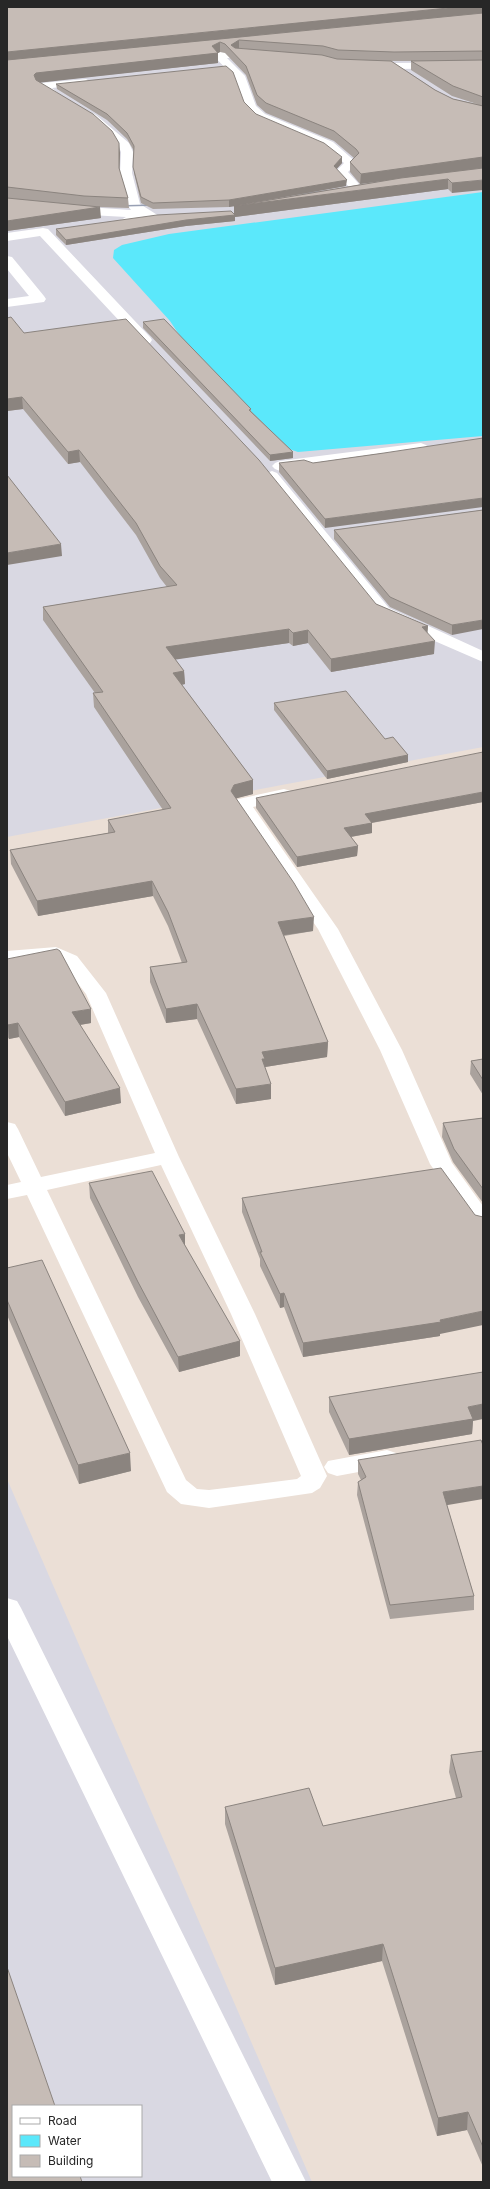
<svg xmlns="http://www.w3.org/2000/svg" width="490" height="2189" font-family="Inter,sans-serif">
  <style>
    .industrial { fill: #d9d8e2; fill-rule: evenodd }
    .water { fill: #5be8fb }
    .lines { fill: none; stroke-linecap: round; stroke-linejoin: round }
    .minor { fill: #fff; fill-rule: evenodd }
    .rail { stroke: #98a0b4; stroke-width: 1.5 }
    .wall { fill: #aaa29d; fill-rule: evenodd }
    .shaded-wall { fill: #8b847f }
    .building { fill: #c6bcb6; stroke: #8b847f }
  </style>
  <rect width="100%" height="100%" fill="#ebdfd6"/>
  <path class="industrial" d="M 7,7 L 483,7 L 483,747 L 7,837 Z
    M 7,1479 L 312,2182 L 7,2182 ZM 13,2106 L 141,2106 L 141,2176 L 13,2176 Z"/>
  <path class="water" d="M 483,192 L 483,436 L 298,452 L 286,448 L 186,345 L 170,321 L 113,258 L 114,250 L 122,245 L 169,234 Z"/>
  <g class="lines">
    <path class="minor" d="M 211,45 L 221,52 L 260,52 L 262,54 L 256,57 L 227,58 L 245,76 L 256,106 L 265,114 L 333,142 L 357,163 L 348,172 L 359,184 L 357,187 L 349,187 L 335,172 L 344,163 L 325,148 L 257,118 L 245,107 L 234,77 L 206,48 Z
      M 483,62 L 483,68 L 394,69 L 388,66 L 394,63 Z
      M 86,79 L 92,82 L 90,84 L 52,88 L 67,101 L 61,104 L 57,103 L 35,86 L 41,83 Z
      M 92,113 L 96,115 L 129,143 L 133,152 L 132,173 L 140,204 L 159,216 L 158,219 L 125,225 L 119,221 L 126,217 L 72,214 L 66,210 L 72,206 L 131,210 L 128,206 L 120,173 L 121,152 L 118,145 L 88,119 L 86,117 Z
      M 43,228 L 48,229 L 150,337 L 152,340 L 150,343 L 140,343 L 40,236 L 7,241 L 7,233 Z
      M 7,256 L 12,257 L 44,296 L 46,299 L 44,302 L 7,307 L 7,299 L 29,296 L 7,269 Z
      M 421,443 L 426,445 L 429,448 L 426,451 L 280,471 L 275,469 L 272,466 L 275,463 L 280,461 Z
      M 272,471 L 277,473 L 389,608 L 483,651 L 483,662 L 377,616 L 267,479 L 264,476 L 267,473 Z
      M 284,789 L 291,791 L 293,795 L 291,799 L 253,807 L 338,929 L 402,1050 L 452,1163 L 483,1206 L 483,1230 L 475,1228 L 430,1164 L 380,1050 L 318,929 L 232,804 L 234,800 Z
      M 56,947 L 77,956 L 106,993 L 179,1157 L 255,1314 L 327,1476 L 320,1488 L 312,1493 L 209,1508 L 181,1504 L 167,1492 L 27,1195 L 7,1199 L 7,1185 L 21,1182 L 7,1153 L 7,1122 L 15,1124 L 18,1129 L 41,1177 L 155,1153 L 86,994 L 63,964 L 53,959 L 7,963 L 7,951 ZM 161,1165 L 231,1314 L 301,1476 L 297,1479 L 209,1490 L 197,1489 L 186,1480 L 47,1190 Z
      M 387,1450 L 396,1453 L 400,1459 L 396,1465 L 337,1476 L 328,1473 L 324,1467 L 328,1461 Z
      M 7,1598 L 17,1601 L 21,1608 L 306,2182 L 272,2182 L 7,1636 Z"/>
    <path class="rail" d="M 296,194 L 336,190
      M 117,206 L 157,205"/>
  </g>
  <path class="wall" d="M 7,7 L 483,7 L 483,168 L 426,175 L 483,168 L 452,193 L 448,189 L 235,217 L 235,221 L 186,226 L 66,245 L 56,235 L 56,229 L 234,214 L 234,206 L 387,180 L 360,184 L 350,172 L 350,162 L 354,158 L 334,141 L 266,113 L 257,105 L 246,75 L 225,53 L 220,52 L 218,53 L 218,63 L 40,82 L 120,153 L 119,169 L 128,198 L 129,208 L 97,207 L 101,218 L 7,231 L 7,198 L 38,201 L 7,198 ZM 391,61 L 411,61 L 411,70 L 452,96 L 477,104 L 453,99 L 435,90 Z
    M 56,84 L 244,102 L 256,114 L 342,157 L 342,163 L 336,169 L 346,186 L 229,207 L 153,209 L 141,203 L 134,173 L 134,151 L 127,139 L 107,120 L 57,89 Z
    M 143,322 L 251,409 L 251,411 L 293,452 L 293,458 L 270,461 L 143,328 Z
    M 24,333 L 376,604 L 428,626 L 427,633 L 434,654 L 331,672 L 308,643 L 293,646 L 289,643 L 175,659 L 184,671 L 185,684 L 182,685 L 253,780 L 253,794 L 236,798 L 313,931 L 284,936 L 328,1042 L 327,1057 L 265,1067 L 271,1099 L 236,1104 L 197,1019 L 166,1023 L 150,982 L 150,967 L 182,963 L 168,926 L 153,896 L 38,916 L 11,864 L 10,850 L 108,833 L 108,820 L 163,810 L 94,707 L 93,693 L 95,693 L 43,620 L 43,607 L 167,587 L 160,578 L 136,535 L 80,462 L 68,464 L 23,409 L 7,411 Z
    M 384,453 L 325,528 L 279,472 L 279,463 L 313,463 Z
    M 483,510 L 452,635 L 390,607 L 334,539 L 334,530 Z
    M 274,703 L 385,739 L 408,755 L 408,762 L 327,779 L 274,710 Z
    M 256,798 L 483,802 L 372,823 L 372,833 L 351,837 L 358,846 L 357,856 L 297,867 L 256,808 Z
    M 7,959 L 91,1023 L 80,1025 L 121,1103 L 65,1116 L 19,1037 L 9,1039 L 7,1036 Z
    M 483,1059 L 483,1095 L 470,1074 L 471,1061 Z
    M 483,1118 L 483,1203 L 453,1162 L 442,1137 L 443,1123 Z
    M 89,1183 L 185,1246 L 240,1341 L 240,1356 L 179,1372 L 138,1297 L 90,1198 Z
    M 242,1198 L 440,1334 L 440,1336 L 303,1357 L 284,1307 L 280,1308 L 260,1266 L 260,1259 L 242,1212 Z
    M 7,1268 L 131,1471 L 79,1484 L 7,1315 Z
    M 329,1397 L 473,1421 L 472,1434 L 349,1455 L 329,1412 Z
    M 358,1460 L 447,1505 L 474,1596 L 474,1610 L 390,1619 L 357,1495 L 358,1482 L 361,1480 L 358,1474 Z
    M 483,1751 L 483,2167 L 467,2130 L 437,2136 L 382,1961 L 275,1985 L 225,1824 L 225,1807 L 323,1826 L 456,1798 L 449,1772 L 451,1755 Z"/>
  <path class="shaded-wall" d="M 458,7 L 483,7 L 483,14 L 7,61 L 7,52 Z
    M 239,40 L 239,50 L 234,53 L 231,45 Z
    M 220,42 L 220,52 L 216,54 L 218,53 L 218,63 L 37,83 L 34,75 L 36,73 L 212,46 Z
    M 119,143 L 120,153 L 119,178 Z
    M 342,157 L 342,163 L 334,172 L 334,166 Z
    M 483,157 L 483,168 L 360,184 L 361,174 Z
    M 448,179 L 448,189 L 235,217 L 235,221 L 186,226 L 66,245 L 66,240 L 186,220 L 234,215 L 234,206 Z
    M 347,180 L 346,186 L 229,207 L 229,200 Z
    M 483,180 L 483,190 L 452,193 L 452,183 Z
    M 100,207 L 101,218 L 7,231 L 7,221 Z
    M 22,397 L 23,409 L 7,411 L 7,399 Z
    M 79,450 L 80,462 L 68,464 L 68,452 Z
    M 293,452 L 293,458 L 270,461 L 270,455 Z
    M 483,498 L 483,507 L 325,528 L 325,519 Z
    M 61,544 L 62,556 L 7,565 L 7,553 Z
    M 483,620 L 483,629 L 452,635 L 452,625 Z
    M 428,626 L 427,639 L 422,627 Z
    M 289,629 L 289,643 L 166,661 L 166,647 Z
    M 308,630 L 308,643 L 293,646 L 293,633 Z
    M 435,641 L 434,654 L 331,672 L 331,659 Z
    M 184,671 L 185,684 L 173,686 L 173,673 Z
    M 408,755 L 408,762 L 327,779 L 327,771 Z
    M 253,780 L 253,794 L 234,799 L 231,791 L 234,785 Z
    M 483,792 L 483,802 L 365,824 L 365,814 Z
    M 372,823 L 372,833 L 344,838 L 344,828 Z
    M 358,846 L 357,856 L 297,867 L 297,857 Z
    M 152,881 L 153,896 L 38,916 L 37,901 Z
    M 314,917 L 313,931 L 278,936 L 278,922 Z
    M 197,1004 L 197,1019 L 166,1023 L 166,1009 Z
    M 91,1009 L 91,1023 L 73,1026 L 72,1012 Z
    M 18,1023 L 19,1037 L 9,1039 L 8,1025 Z
    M 328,1042 L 327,1057 L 265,1067 L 261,1074 L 262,1052 Z
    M 271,1084 L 271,1099 L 236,1104 L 236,1089 Z
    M 120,1088 L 121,1103 L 65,1116 L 65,1102 Z
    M 185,1234 L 185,1249 L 179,1235 Z
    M 284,1293 L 284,1307 L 280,1308 L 280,1294 Z
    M 483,1311 L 483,1325 L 440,1334 L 440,1336 L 303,1357 L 303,1343 L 440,1320 Z
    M 240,1341 L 240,1356 L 179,1372 L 178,1357 Z
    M 483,1404 L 483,1419 L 473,1421 L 472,1434 L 349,1455 L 349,1439 L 468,1407 Z
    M 130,1453 L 131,1471 L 79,1484 L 78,1465 Z
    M 483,1486 L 483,1499 L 442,1506 L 443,1492 Z
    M 383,1944 L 382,1961 L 275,1985 L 275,1968 Z
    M 468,2112 L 467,2130 L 437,2136 L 438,2118 Z"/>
  <path class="building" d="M 7,7 L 458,7 L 7,52 Z
    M 483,13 L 483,51 L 394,52 L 338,50 L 323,46 L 239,40 L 231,45 L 235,48 L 322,55 L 337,59 L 391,61 L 435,90 L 453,99 L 483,106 L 483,157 L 361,174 L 350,162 L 359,153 L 356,149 L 334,131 L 266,103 L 257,95 L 246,66 L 225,44 L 220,42 L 212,46 L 218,53 L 36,73 L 34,75 L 36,80 L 93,114 L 112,131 L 119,143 L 119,168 L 128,198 L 84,196 L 7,187 L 7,60 Z
    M 483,60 L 483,97 L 453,86 L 411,61 Z
    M 226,66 L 233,72 L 244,102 L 256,114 L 324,143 L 342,157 L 334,166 L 347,180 L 229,200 L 153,203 L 141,197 L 133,167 L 134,146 L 127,133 L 107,114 L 56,84 Z
    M 483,168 L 483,180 L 452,183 L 448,179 L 234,206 L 401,178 Z
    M 7,198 L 100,207 L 7,221 Z
    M 231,211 L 235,215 L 186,220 L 66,240 L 56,229 L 157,215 Z
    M 11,317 L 24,333 L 126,319 L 259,460 L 376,604 L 428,626 L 422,627 L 435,641 L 331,659 L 308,630 L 293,633 L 289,629 L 166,647 L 184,671 L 173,673 L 253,780 L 234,785 L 231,791 L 294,883 L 314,917 L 278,922 L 328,1042 L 262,1052 L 265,1059 L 262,1059 L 271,1084 L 236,1089 L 197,1004 L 166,1009 L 150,967 L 187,962 L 168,912 L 152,881 L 37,901 L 10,850 L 115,832 L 108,820 L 171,808 L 93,693 L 103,692 L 43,607 L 177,585 L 160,566 L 136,523 L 79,450 L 68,452 L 22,397 L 7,399 L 7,318 Z
    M 164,319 L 251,409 L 249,410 L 293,452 L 270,455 L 143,322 Z
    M 483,438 L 483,498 L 325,519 L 279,463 L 304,460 L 313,463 L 384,453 Z
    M 7,475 L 61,544 L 7,553 Z
    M 483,510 L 483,620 L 452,625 L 390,597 L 334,530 Z
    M 346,691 L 385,739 L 393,737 L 408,755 L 327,771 L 274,703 Z
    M 483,752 L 483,792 L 365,814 L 372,823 L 344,828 L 358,846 L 297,857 L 256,798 Z
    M 57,949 L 60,951 L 91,1009 L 72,1012 L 120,1088 L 65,1102 L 18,1023 L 8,1025 L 7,1023 L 7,959 Z
    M 483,1059 L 483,1080 L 471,1061 Z
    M 483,1118 L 483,1189 L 454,1149 L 443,1123 Z
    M 441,1168 L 475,1215 L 483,1217 L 483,1311 L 440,1320 L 441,1322 L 303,1343 L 284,1293 L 280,1294 L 260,1252 L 262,1252 L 242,1198 Z
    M 152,1171 L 185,1234 L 179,1235 L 240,1341 L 178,1357 L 138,1282 L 89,1183 Z
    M 42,1260 L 130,1453 L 78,1465 L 7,1300 L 7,1268 Z
    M 483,1372 L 483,1404 L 468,1407 L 473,1419 L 349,1439 L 329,1397 Z
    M 481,1440 L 483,1445 L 483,1486 L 443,1492 L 474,1596 L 390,1605 L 358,1482 L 366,1477 L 358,1460 Z
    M 483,1751 L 483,2147 L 468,2112 L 438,2118 L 383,1944 L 275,1968 L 225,1807 L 309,1788 L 323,1826 L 462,1797 L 451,1755 Z
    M 7,1967 L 55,2106 L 13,2106 L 13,2176 L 80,2176 L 82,2182 L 7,2182 Z"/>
  <rect width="490" height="2189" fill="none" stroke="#272727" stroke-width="16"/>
  <rect x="12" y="2105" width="130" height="72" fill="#ffffff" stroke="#a9a9a9"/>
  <rect x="20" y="2118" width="20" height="6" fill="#ffffff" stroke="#a9a9a9"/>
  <text x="48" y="2125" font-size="12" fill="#272727">Road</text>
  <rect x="20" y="2135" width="20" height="12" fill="#5be8fb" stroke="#a9a9a9"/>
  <text x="48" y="2145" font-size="12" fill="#272727">Water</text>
  <rect x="20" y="2155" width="20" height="12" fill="#c6bcb6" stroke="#a9a9a9"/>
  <text x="48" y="2165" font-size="12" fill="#272727">Building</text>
</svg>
